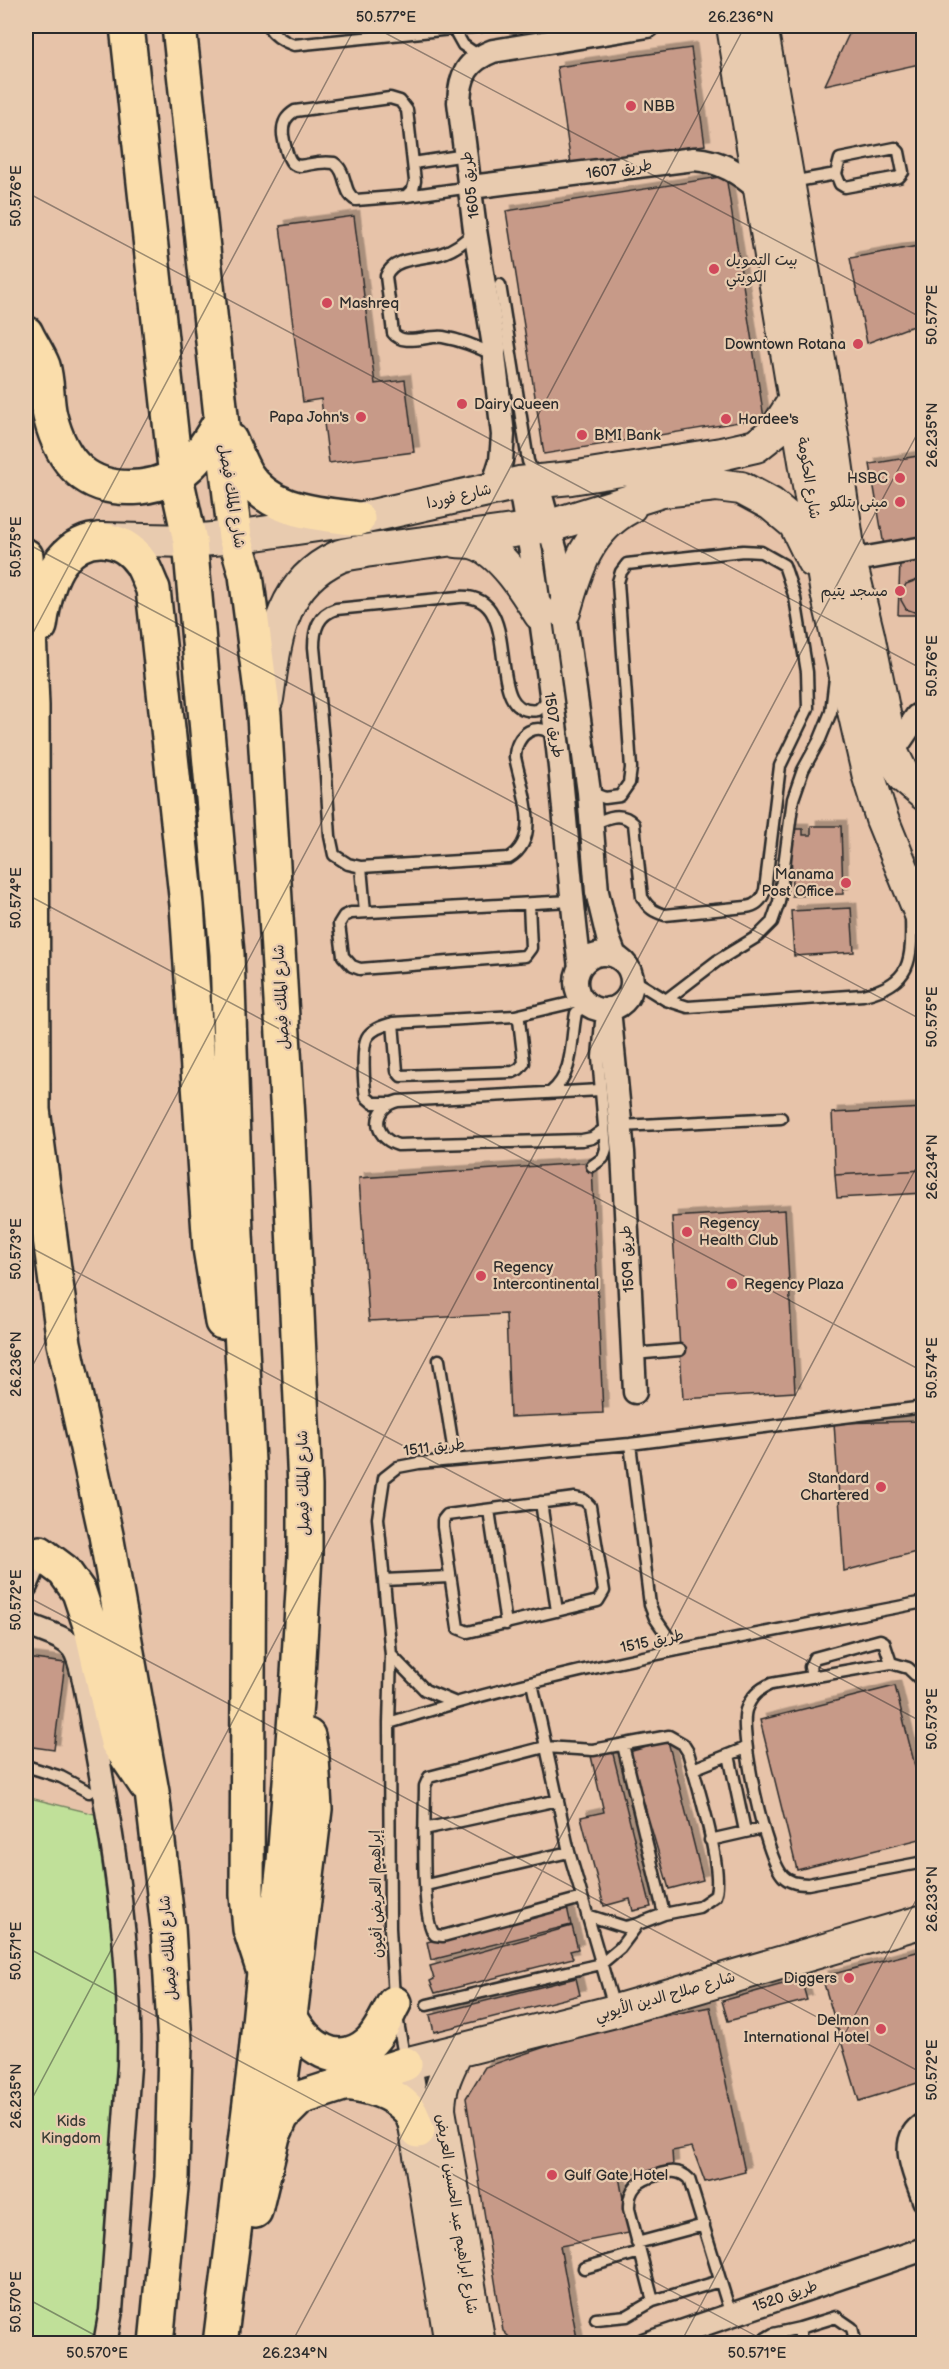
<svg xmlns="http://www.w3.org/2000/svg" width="949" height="2369" font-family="'Balsamiq Sans','Playpen Sans Arabic',sans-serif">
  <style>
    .green { fill: #c0e099; stroke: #768662; stroke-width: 1.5 }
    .building { fill: #c79a88; stroke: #2b2b2b; stroke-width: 1.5; filter: url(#shadow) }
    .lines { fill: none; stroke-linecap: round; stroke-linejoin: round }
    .lane-casing { stroke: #2b2b2b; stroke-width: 15 }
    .street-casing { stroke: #2b2b2b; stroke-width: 27 }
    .secondary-casing { stroke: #2b2b2b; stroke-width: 36 }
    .highway-casing { stroke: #2b2b2b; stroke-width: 38 }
    .lane { stroke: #e8cbaf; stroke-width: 10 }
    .street { stroke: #e8cbaf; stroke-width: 22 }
    .secondary { stroke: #e8cbaf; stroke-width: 32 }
    .highway { stroke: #faddab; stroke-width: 33 }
    .ticks { fill: none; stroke: #2b2b2b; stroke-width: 1.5; stroke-opacity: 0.45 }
    .poi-dot { fill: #d1495b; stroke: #e8cbaf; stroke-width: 2 }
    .labels { text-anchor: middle; stroke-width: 4.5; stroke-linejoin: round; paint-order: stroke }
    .poi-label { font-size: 15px; fill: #2b2b2b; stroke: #e8cbaf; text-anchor: start }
    .street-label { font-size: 15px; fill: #2b2b2b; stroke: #e8cbaf }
    .park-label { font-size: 15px; fill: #3a3d36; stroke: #e8cbaf }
    .neatline { fill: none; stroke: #2b2b2b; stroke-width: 2 }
    .ticks-label { font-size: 15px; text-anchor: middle; fill: #2b2b2b }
  </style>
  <defs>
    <filter id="shadow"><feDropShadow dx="5.5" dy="-5.5" stdDeviation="0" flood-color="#0004"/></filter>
  </defs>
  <rect width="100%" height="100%" fill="#e7c3a9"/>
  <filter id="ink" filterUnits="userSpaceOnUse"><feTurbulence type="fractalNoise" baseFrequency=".0167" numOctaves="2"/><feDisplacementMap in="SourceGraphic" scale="12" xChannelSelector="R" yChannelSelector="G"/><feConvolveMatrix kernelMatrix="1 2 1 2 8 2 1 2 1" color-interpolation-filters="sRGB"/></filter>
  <g filter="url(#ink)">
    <path class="green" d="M 26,1797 L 95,1814 L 122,2007 L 117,2182 L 94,2343 L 26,2343 Z"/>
    <path class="building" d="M 848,26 L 924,26 L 924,63 L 825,85 L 849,34 Z
      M 691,48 L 705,145 L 571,164 L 557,67 Z
      M 726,176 L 764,418 L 544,454 L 506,211 Z
      M 354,216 L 375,384 L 405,380 L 414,452 L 329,463 L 321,399 L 303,402 L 280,226 Z
      M 924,245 L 924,324 L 907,328 L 867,343 L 850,258 Z
      M 924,455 L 924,539 L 884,546 L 870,464 Z
      M 900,562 L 924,563 L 924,581 L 917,580 L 906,584 L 901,594 L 901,600 L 906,609 L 917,613 L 924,612 L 924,615 L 898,615 Z
      M 917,580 L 924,581 L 924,612 L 917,613 L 906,609 L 901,600 L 901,594 L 906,584 Z
      M 811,826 L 841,826 L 843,894 L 792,896 L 791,829 L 803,829 L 803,835 L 811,835 Z
      M 851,908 L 854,952 L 794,956 L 791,911 Z
      M 924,1108 L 924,1170 L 835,1175 L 832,1113 Z
      M 583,1163 L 592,1166 L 603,1413 L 510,1417 L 506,1314 L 369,1321 L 359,1178 Z
      M 924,1170 L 924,1193 L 837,1198 L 835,1175 Z
      M 785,1210 L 795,1392 L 683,1399 L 672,1217 Z
      M 924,1421 L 924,1550 L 844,1571 L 834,1423 Z
      M 26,1658 L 65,1663 L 54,1750 L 26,1746 Z
      M 895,1686 L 924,1802 L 924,1838 L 797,1870 L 760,1720 Z
      M 668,1741 L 703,1880 L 669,1889 L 629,1752 Z
      M 612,1750 L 651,1907 L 633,1911 L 630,1899 L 604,1906 L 581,1817 L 604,1812 L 591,1756 Z
      M 567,1907 L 571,1925 L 431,1960 L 427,1942 Z
      M 572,1926 L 578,1949 L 570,1951 L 573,1958 L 435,1993 L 430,1981 L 434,1979 L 430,1966 Z
      M 924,1950 L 924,2081 L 859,2101 L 822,1977 Z
      M 576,1978 L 580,1995 L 434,2032 L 430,2015 Z
      M 801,1979 L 807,2000 L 728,2021 L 722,2001 Z
      M 710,2007 L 745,2172 L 705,2182 L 692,2147 L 672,2151 L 673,2166 L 645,2173 L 644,2171 L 619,2176 L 629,2233 L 560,2246 L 578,2344 L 516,2344 L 503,2331 L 466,2098 L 485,2067 L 602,2028 Z"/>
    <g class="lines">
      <defs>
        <path id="lane" d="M 268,26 C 274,36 282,41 294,45 L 481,26
          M 454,29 L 463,45 L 479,56
          M 390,98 L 400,101 L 407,110 L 415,181 L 413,189 L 406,196 L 356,200 C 342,193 348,172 334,163 C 302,158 291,185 283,135 C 282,124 285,117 295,111 Z
          M 413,163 L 466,155
          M 791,182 L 836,174 L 840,184 L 845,187 L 899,177 L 903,172 L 899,152 L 895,148 L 840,159 L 836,174
          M 407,196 L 471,187
          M 475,230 C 466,241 454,250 440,254 C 423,259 393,257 386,276 L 393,333 C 403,347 428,335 443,337 C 460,340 478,347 494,355
          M 500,285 L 528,461 L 535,478
          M 550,698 L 538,710 C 479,719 529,592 459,597 L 336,609 C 318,615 314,629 314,647 L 325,761 L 330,836 L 334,855 L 348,864 L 361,867 L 509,858 C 543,838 521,788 515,757 C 515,734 538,718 556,738
          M 589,792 L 605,798 L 620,796 L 629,783 L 631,768 L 618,582 L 621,572 L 627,564 L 743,551 L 761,552 L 784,565 L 795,598 L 807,672 L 808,708 L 780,766 L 765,890 C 762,900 756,906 746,907 L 665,915 C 654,912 648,908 642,897 L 634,824 C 621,810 606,818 591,825
          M 361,867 L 365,912
          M 529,904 L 531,948 L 525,956 L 360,969 L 352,966 L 343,956 L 339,924 L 344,916 L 351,913 L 571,901
          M 632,979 L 666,1000 L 688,1007 L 863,995 C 912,984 912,960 911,917
          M 666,1000 L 717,961 L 758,936 L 772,922 L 779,902 L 793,799 L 803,770 L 820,739 L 831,712 L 835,678
          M 393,1023 L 397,1071 L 401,1076 L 513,1072 L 519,1069 L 524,1063 L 519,1020 L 515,1016
          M 600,1090 L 398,1101 C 371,1108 372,1137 398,1145 L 582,1140 L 592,1138 L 603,1130
          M 551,1092 C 575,1072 570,1042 576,1013 L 581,1008 L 589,1006
          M 392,1103 L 373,1103 L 366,1097 C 364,1085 361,1045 368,1036 C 373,1029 385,1025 393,1023 L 515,1016 L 583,1000
          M 621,1126 L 781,1118
          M 592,1166 L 603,1158 L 606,1149 L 598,1057 L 601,1022
          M 633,1354 L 680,1350
          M 439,1360 L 455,1459
          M 630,1444 L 650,1605 L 655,1618 L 677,1650
          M 575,1498 L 584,1500 L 590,1506 L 604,1591 L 598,1601 L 468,1632 L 458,1628 L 443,1527 L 443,1520 L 447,1515 Z
          M 541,1502 L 557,1611
          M 489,1510 L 506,1624
          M 384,1580 L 449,1577
          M 391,1655 L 425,1690 L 454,1702
          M 812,1677 L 810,1667 L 814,1658 L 880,1640 L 884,1642 L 891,1663
          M 532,1683 L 569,1852 L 614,2007
          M 924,1683 L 908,1668 L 891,1663 L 771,1684 C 759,1689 751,1696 746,1710 C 739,1734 765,1857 783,1876 C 789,1883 799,1884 808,1884 L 924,1862
          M 389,1723 C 563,1667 745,1637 924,1602
          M 623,1745 L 664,1914
          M 729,1755 L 745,1831
          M 26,1766 L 61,1777 L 89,1792
          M 693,1769 L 746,1748
          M 424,1829 L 558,1800
          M 710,1840 L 763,1828
          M 426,1885 L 569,1852
          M 582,1898 L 443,1936 L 435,1935 C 420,1922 425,1810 425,1786 L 429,1777 L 545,1747 L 593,1750 L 669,1736 L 683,1744 L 688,1752 C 696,1780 725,1872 715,1896 L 699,1907 L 664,1914 L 638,1924 L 625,1927 L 587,1915
          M 394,1999 L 390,1928 L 389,1723 L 391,1655 L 378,1518 L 384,1478 L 398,1467 L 419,1463 L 630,1444 L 924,1407
          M 427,2005 L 601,1964 L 620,1948 L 638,1924
          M 397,2017 L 405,2061
          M 637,2243 L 704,2225
          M 584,2268 L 640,2252
          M 720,2281 L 653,2301 L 629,2209 C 628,2188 639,2180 657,2175 C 669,2171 679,2169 689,2179 L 731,2315
          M 596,2319 L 627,2316 L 653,2301
          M 756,2344 L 773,2334 L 800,2328
          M 800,2344 L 800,2328 L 836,2317 L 852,2328 L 856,2344"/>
        <path id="street" d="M 471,187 L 694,159 C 721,161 740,173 759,190
          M 537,481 L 556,552 L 589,792 L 597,892 L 608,938 L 615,956
          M 519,483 C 535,568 546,655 557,740 C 566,816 570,892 580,967
          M 492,489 L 501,461 L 503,435 L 494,355 L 494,346 L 475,230 L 459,102 C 460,75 467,61 493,51 L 648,26
          M 850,561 L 924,548
          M 892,753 L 917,716 L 924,712
          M576 982a28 28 0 1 1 56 0a28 28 0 1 1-56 0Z
          M 609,1009 L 623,1152 L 635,1392
          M 26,1586 L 40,1553 L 27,1550
          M 26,1623 C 39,1632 63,1634 73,1648 C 83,1661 91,1718 94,1736 C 114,1845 132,1955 129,2066 L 111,2311 L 105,2344
          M 924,2124 C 896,2140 916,2176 924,2200
          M 646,2344 L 924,2249"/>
        <path id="secondary" d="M 733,26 L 826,588 L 869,777 L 882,819 L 924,922
          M 761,26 L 833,441 L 850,561 L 868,635 L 892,753 L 904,777 L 924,794
          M 100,539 L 190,541 L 235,537 L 358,519 L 519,483 L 571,478 L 721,454 L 756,446 L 775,431 L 796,398
          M 456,541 C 462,542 469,541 475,543 C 502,552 526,591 540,614
          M 564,612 C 576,569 588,529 630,507
          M 267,699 C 275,644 278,584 338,557 C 346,553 357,553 365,551 L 550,526 L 662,491 L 716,485 L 741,488 L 771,504 L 795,524 L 813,561
          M 457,2051 C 447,2071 439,2087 439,2110 L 479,2344
          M 451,2344 L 405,2064 L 615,2011 L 924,1921"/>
        <path id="highway" d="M 127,26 L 176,477 L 190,541 L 227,954 L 236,1234 L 249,1481 L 247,1895 L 250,1929 L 264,1972
          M 179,26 L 226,462 L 235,537 L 246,575 L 264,715 L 288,1118 L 305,1486 L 305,1556 L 298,1675 L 284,1862 L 278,1916 L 264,1972 L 256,2054 L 220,2344
          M 26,333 C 31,344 39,355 43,366 C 48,382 46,400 50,416 C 62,464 88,492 140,487 C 184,482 201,456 221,420
          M 230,440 C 235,451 240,464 246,474 C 271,513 318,513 358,519
          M 26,556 L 32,706 L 33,1110 L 64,1343 L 106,1535 L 152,1792 L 168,1927 L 175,2044 L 172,2177 L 156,2344
          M 40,626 C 43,605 48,577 62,560 C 85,532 121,534 141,563 C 146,571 149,581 153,589 L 187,905 L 210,1248 L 222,1322
          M 40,1553 L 64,1571 L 79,1592 L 91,1628 L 117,1742 L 146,1785
          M 290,2016 C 306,2046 337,2071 369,2043 C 380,2033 387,2016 394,2003
          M 344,2083 C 367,2085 392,2092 408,2109 C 413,2114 415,2124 418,2131
          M 275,2132 L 282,2116 L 300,2098 L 405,2064
          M 255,2211 L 273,2136 L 290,2016 L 315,1809 L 312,1758 L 308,1736"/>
      </defs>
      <use href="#lane" class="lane-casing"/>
      <use href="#street" class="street-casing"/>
      <use href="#secondary" class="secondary-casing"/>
      <use href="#highway" class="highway-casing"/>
      <use href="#lane" class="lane"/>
      <use href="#street" class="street"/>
      <use href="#secondary" class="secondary"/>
      <use href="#highway" class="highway"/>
    </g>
  </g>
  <path class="ticks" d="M 372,26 L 924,319M 26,192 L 924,670M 26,543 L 924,1021M 26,646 L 356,26M 26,894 L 924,1372M 26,1245 L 924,1723M 26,1378 L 745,26M 26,1596 L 924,2074M 26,1947 L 771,2344M 26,2110 L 924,421M 26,2298 L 111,2344M 291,2344 L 924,1153M 680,2344 L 924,1885"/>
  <g class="poi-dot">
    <circle cx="631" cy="106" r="6"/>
    <circle cx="714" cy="269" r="6"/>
    <circle cx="327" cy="303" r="6"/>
    <circle cx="858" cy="344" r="6"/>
    <circle cx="462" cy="404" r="6"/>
    <circle cx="361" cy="417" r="6"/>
    <circle cx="726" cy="419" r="6"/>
    <circle cx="582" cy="435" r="6"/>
    <circle cx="900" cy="478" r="6"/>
    <circle cx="900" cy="502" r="6"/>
    <circle cx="900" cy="591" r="6"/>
    <circle cx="846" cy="883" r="6"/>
    <circle cx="687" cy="1232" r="6"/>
    <circle cx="481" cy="1276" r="6"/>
    <circle cx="732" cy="1284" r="6"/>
    <circle cx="881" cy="1487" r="6"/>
    <circle cx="849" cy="1978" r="6"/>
    <circle cx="881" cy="2029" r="6"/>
    <circle cx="552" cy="2175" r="6"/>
  </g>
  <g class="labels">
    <g class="poi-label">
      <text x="643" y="111">NBB</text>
      <text x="726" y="265">بيت التمويل<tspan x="726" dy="17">الكويتي</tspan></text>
      <text x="339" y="308">Mashreq</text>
      <text x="846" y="349" text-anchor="end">Downtown Rotana</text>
      <text x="474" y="409">Dairy Queen</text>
      <text x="349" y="422" text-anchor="end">Papa John's</text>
      <text x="738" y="424">Hardee's</text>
      <text x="594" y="440">BMI Bank</text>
      <text x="888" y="483" text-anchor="end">HSBC</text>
      <text x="888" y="507" text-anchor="end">مبنى بتلكو</text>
      <text x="888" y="596" text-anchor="end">مسجد يتيم</text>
      <text x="834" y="879" text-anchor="end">Manama<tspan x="834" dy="17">Post Office</tspan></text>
      <text x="699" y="1228">Regency<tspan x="699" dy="17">Health Club</tspan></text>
      <text x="493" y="1272">Regency<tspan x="493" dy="17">Intercontinental</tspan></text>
      <text x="744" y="1289">Regency Plaza</text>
      <text x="869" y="1483" text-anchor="end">Standard<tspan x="869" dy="17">Chartered</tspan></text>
      <text x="837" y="1983" text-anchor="end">Diggers</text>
      <text x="869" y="2025" text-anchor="end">Delmon<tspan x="869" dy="17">International Hotel</tspan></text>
      <text x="564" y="2180">Gulf Gate Hotel</text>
    </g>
    <g class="street-label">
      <text transform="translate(619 169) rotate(-8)" y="5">طريق 1607</text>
      <text transform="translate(470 185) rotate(-97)" y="5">طريق 1605</text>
      <text transform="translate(809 478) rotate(81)" y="5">شارع الحكومة</text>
      <text transform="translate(232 496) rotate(81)" y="5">شارع الملك فيصل</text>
      <text transform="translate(459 496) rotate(-13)" y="5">شارع فوردا</text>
      <text transform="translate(554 725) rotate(82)" y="5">طريق 1507</text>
      <text transform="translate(281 997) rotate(-93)" y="5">شارع الملك فيصل</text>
      <text transform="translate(627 1259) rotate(-93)" y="5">طريق 1509</text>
      <text transform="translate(434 1447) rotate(-7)" y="5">طريق 1511</text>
      <text transform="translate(303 1483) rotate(-91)" y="5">شارع الملك فيصل</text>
      <text transform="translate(652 1641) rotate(-12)" y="5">طريق 1515</text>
      <text transform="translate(376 1894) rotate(-91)" y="5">إبراهيم العريض أفيون</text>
      <text transform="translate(168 1948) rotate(-94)" y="5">شارع الملك فيصل</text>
      <text transform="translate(665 1996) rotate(-16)" y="5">شارع صلاح الدين الأيوبي</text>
      <text transform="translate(457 2214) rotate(81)" y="5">شارع ابراهيم عبد الحسين العريض</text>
      <text transform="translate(785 2296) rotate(-19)" y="5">طريق 1520</text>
    </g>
    <g class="park-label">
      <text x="71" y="2126">Kids<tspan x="71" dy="17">Kingdom</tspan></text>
    </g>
  </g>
  <rect width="949" height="2369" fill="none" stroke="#e8cbaf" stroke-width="66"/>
  <rect x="33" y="33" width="883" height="2303" class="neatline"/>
  <g class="ticks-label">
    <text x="386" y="22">50.577°E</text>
    <text x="741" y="22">26.236°N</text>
    <text transform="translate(16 196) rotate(-90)" y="5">50.576°E</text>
    <text transform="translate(932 315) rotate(-90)" y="5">50.577°E</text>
    <text transform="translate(932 435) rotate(-90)" y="5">26.235°N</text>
    <text transform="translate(16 547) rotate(-90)" y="5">50.575°E</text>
    <text transform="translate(932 666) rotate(-90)" y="5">50.576°E</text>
    <text transform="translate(16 898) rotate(-90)" y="5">50.574°E</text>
    <text transform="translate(932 1017) rotate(-90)" y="5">50.575°E</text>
    <text transform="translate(932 1167) rotate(-90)" y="5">26.234°N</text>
    <text transform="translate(16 1249) rotate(-90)" y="5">50.573°E</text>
    <text transform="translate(16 1364) rotate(-90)" y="5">26.236°N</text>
    <text transform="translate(932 1368) rotate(-90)" y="5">50.574°E</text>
    <text transform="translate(16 1600) rotate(-90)" y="5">50.572°E</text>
    <text transform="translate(932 1719) rotate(-90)" y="5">50.573°E</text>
    <text transform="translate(932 1899) rotate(-90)" y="5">26.233°N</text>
    <text transform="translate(16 1951) rotate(-90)" y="5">50.571°E</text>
    <text transform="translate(932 2070) rotate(-90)" y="5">50.572°E</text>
    <text transform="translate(16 2096) rotate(-90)" y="5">26.235°N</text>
    <text transform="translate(16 2302) rotate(-90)" y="5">50.570°E</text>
    <text x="97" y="2358">50.570°E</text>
    <text x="295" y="2358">26.234°N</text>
    <text x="757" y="2358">50.571°E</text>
  </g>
</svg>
